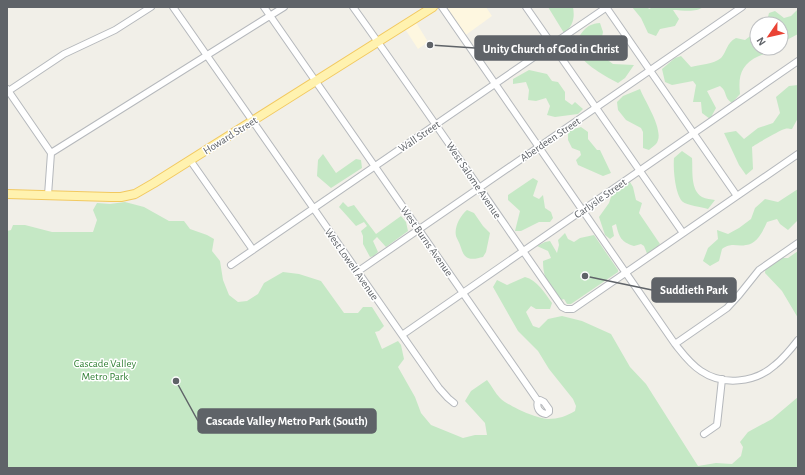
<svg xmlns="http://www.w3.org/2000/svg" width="805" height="475" font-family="'Alegreya Sans',sans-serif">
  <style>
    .commercial { fill: #fef7e0 }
    .green { fill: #c5e8c5 }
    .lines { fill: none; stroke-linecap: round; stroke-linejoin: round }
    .minor-casing { stroke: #b5b8bc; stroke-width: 8 }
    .major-casing { stroke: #f2c960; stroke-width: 10 }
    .minor { stroke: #fff; stroke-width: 6 }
    .major { stroke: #fff2af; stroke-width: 8 }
    .labels { text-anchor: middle; stroke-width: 3; stroke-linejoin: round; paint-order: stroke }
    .street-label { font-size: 11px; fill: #5f6368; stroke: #fff }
    .park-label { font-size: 11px; fill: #348238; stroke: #fff }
    .leader { fill: none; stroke: #5f6368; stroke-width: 1.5 }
    .callout-dot { fill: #5f6368; stroke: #fff; stroke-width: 1.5 }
    .callout { fill: #5f6368; stroke: #5f6368; stroke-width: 1.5 }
    .callout-label { font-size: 12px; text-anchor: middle; font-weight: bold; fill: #fff }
  </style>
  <rect width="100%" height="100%" fill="#f1efe8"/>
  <path class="commercial" d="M 442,7 L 486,7 L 492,16 L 463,37 Z
    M 414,19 L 428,42 L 418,49 L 403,26 Z"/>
  <path class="green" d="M 548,7 L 573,7 C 575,18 573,26 564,33 Z
    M 632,7 L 645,7 L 650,9 L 651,7 L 703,7 C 696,13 682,10 673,10 L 679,19 L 675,26 L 660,29 L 656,36 L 648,33 L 641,18 Z
    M 798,9 L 798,34 L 781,43 L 781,24 L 764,24 L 767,21 L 769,13 L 775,11 L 784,18 L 791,16 Z
    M 600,23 L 603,32 L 600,47 L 605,58 L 613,64 L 634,65 L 625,78 L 618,83 C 601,74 581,63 573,45 C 582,34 584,24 600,23 Z
    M 757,31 L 757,48 L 776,48 C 771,53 765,53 759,56 C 741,64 738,76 740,94 L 732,103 C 723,97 728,92 720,86 L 707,91 L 716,108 L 710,119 L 702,113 L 701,102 L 693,102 L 696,85 L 693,81 L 672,85 L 665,82 L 662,69 L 675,58 L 681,56 L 691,67 C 699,65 714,64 721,58 C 727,52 726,43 736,38 L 745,40 Z
    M 529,70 L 547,74 L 552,81 L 558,82 L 565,92 L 565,100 L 572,105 L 575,102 L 583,109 L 578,114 L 555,117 L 547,115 L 550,106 L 546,98 L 536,101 L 528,100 L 529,90 L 526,82 L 513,84 L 513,79 Z
    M 798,85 L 798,118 L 792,129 C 789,129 787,128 785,129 C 782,129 756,144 752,147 L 753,169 L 746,175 L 739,165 L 724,133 L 736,131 L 744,139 L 758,128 L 773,123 L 780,113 L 776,97 L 789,86 Z
    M 640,89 C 645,102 666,132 656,144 C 654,146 651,148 649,150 L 643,148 L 643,132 L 641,128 L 626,120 L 618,110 L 617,102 L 623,96 Z
    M 581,127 L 588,132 L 588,139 L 597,150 L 600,150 L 611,173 L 603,176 L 578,165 L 576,160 L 581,155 L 580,151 L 572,148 L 568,140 L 568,132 L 574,129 Z
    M 682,151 L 692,158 C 693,170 690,190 702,197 C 706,199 711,199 715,200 L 708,209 C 702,207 686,205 683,202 C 675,195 673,168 674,158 Z
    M 323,154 L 336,173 L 356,159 L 361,160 L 362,168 L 331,188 L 317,176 L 318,160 Z
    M 533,178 L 538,181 L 533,196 L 539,199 L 543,195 L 545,208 L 551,212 L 553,218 L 550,222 L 539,222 L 521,231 L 515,231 L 520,211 L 508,200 L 508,195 Z
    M 630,182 L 633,187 L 636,200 L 642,203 L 639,213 L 660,244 L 648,256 L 644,246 L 641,244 L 634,246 C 621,242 619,237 616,224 L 612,226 L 614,236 L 610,239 L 605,235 L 599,217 L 609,203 L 611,197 L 625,184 Z
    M 798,189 L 798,220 L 788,230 L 780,224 L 777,219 L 767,222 C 763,231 757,244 746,245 C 736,247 732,242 722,249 L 719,261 L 710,266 L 703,261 L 708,248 L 718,239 L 717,230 L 728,234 L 739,228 L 751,219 L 755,208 L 765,199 L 778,202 Z
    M 125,202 L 144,207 L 169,221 L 184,221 L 190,229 L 207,235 L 214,239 L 212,251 L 220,261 L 223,280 L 229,295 L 238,302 L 247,301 L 258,294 L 264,283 L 283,272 L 299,274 L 321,281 L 344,313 L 358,313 L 363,307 L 372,307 L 384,326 L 379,331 L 375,332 L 382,349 L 398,341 L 401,345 L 404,359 L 398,367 L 415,397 L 421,413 L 431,425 L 463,438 L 475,435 L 487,435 L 485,423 L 465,401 L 471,391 L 487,380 C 492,386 495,393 500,398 C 508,406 537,419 548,419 C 558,419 567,416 575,411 L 576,406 L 573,399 L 549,369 L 538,351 L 518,331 L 493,287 L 497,280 L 507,285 L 525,277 C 537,280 545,293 552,303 L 550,309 L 536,309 L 531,306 L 526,312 L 533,326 L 539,328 L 548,319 L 562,316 L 582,321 L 611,334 L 630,367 L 646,384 L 698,466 L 716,463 L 732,464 L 741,456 L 743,447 L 740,442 L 748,432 L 772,419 L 798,397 L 798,468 L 7,468 L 7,231 L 11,230 L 13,225 L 25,225 L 52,232 L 93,232 L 97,220 L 93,210 L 97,203 L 110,204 Z
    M 343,202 L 348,207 L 354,205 L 376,234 L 401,216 L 406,222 L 408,231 L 386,247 L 377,237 L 373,241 L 378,252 L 374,256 L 370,257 L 363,244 L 363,236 L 361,231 L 367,226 L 364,222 L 356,226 L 339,207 Z
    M 467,210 L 474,213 L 483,226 L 490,233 L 486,252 L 483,257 C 478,258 473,260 468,258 C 463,256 462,250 460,245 C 459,242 457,239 456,236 C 454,227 460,216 467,210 Z
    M 565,233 L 568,239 L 574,242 L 580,238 L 594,235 L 618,270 L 618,272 L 571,304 L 567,304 L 564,299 L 561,300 C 550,286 543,281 543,261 L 551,258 L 548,251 L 537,246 L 545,242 L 550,241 L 557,253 L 559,245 L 558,240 Z
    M 798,251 L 798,318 L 782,291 L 765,273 L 766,261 L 781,258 L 788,258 Z"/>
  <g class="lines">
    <defs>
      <path id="minor" d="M 173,7 L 439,388 L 448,398 L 454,403
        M 264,7 L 538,401 C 536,407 539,413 546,414 L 549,412 L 549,409 L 544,402 L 540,400 L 538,401
        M 353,7 C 424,106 492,207 562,307 L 566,309 L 573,309 L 798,154
        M 442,7 L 675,344 C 683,354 690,364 701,371 C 723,386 755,383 775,365 C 784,358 791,349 798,340
        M 526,7 L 683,233
        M 606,7 L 737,196
        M 7,89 L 51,153 L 48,195
        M 7,92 L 64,54 L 115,30 L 151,7
        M 51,153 L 284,7
        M 190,160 L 253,250
        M 231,265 L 607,7
        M 357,272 L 742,7
        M 402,335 L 798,61
        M 675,344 L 727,308 L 739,295 L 759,270 L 798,243
        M 704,434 L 717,425 L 722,379"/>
      <path id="major" d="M 7,194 L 111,197 L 121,197 L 135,194 L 154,183 L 433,7"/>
    </defs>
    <use href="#minor" class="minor-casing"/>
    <use href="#major" class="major-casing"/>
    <use href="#minor" class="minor"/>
    <use href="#major" class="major"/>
  </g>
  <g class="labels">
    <g class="street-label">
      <text transform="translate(230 135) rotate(-32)" y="4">Howard Street</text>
      <text transform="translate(419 136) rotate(-34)" y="4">Wall Street</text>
      <text transform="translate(550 139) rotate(-34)" y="4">Aberdeen Street</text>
      <text transform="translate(474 180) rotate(56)" y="4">West Salome Avenue</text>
      <text transform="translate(600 198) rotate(-35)" y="4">Carlysle Street</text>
      <text transform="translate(427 241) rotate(55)" y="4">West Burns Avenue</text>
      <text transform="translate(352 264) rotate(55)" y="4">West Lowell Avenue</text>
    </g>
    <g class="park-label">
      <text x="105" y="367">Cascade Valley<tspan x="105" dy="13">Metro Park</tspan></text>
    </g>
  </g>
  <path class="leader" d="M430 45L475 48M585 276L652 290M176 381L198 421"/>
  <g class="callout-dot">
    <circle cx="430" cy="45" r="4"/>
    <circle cx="585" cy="276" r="4"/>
    <circle cx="176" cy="381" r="4"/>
  </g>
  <g class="callout">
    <rect x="475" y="36" width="152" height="24" rx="4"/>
    <rect x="652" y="278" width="84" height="24" rx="4"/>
    <rect x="198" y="409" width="178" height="24" rx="4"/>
  </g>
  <g class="callout-label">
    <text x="551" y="53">Unity Church of God in Christ</text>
    <text x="694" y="294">Suddieth Park</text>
    <text x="287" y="425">Cascade Valley Metro Park (South)</text>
  </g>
  <rect width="805" height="475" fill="none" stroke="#5f6368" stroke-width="16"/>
  <g transform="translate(769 36) rotate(236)"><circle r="19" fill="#ffffff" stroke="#bfc1c3"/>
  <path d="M0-3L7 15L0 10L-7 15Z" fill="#ea4335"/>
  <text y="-6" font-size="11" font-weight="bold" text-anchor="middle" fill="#5f6368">N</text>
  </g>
</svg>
